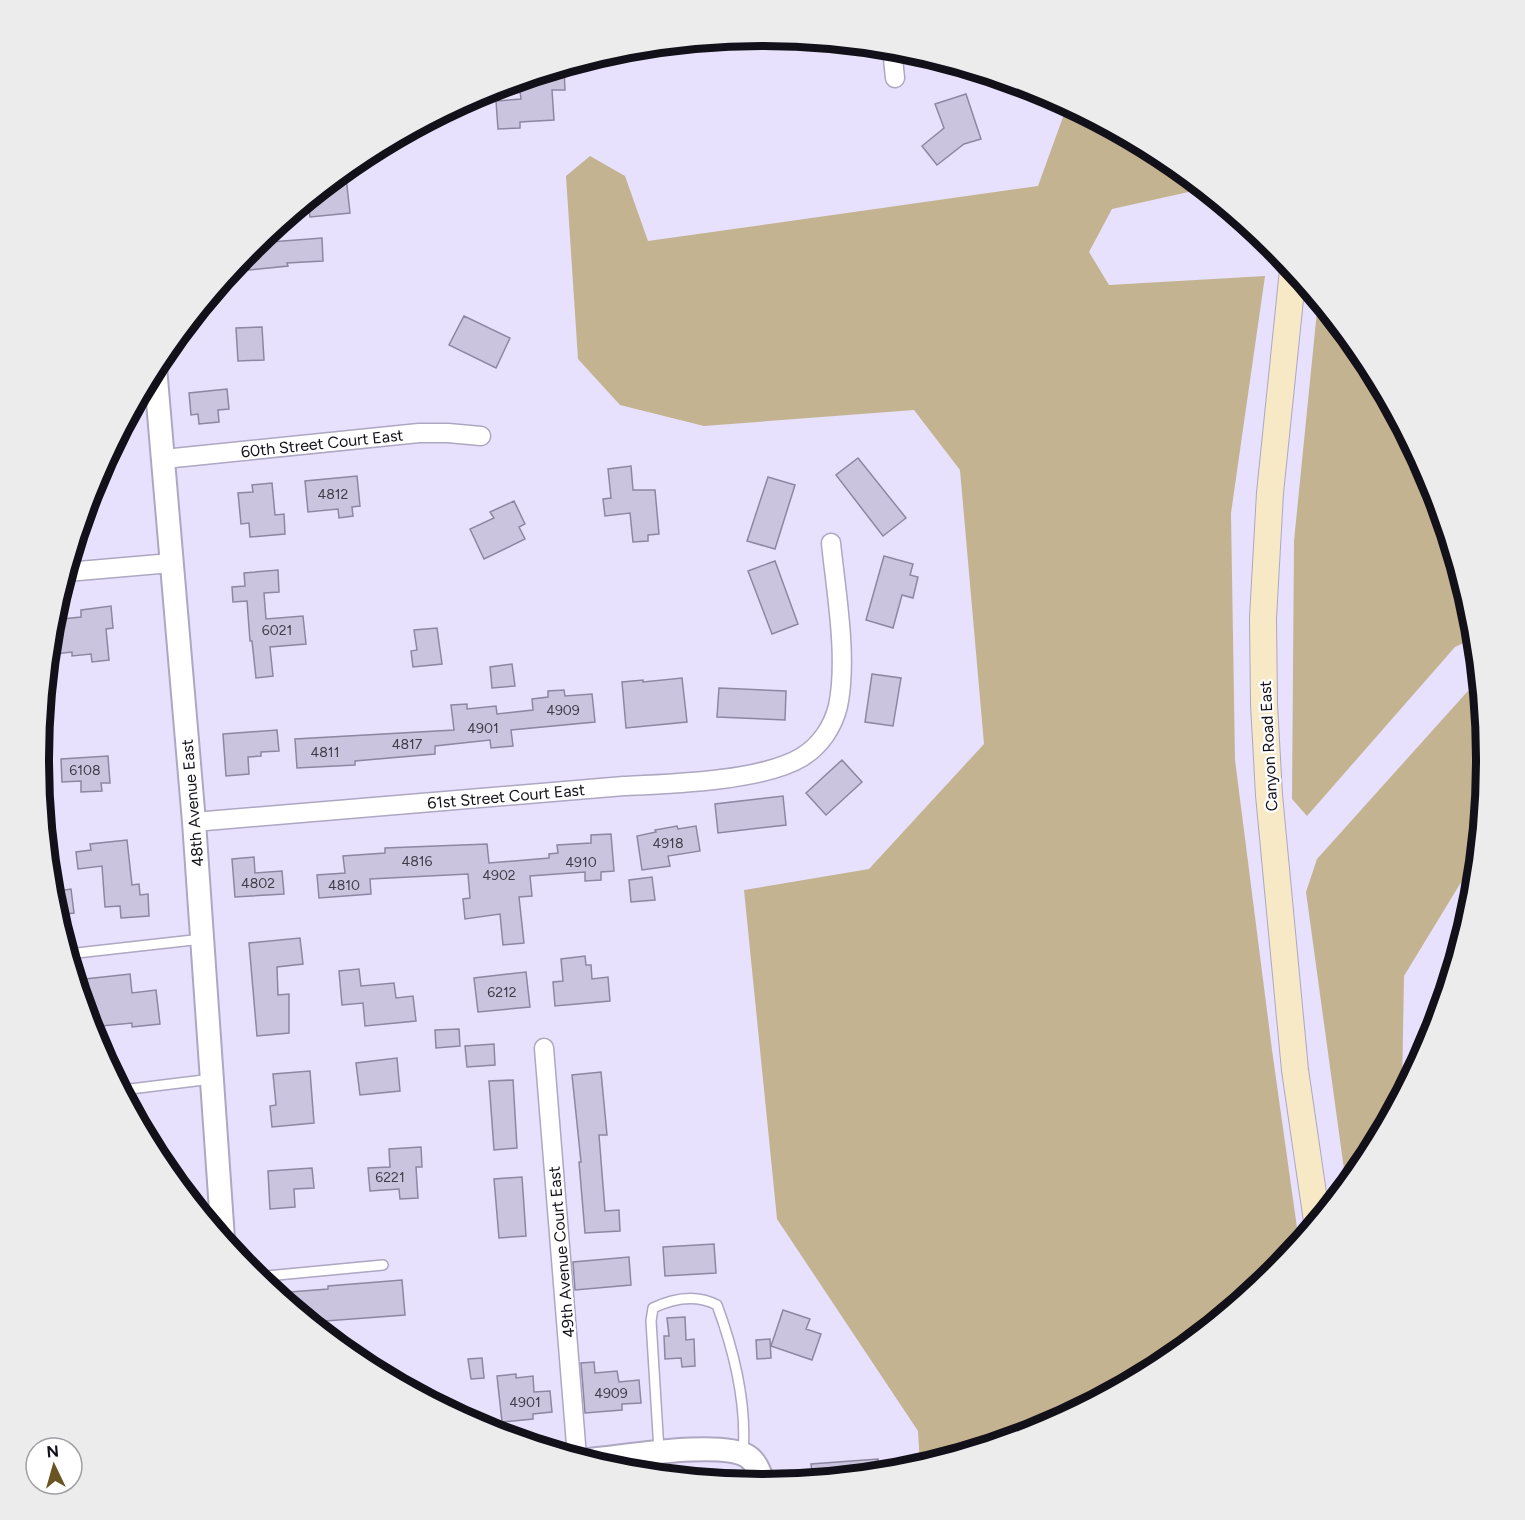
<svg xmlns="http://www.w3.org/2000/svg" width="1525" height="1520" font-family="Figtree,sans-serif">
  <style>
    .forest { fill: #c4b390 }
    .building { fill: #cac4df; stroke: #8d87a1; stroke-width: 1.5 }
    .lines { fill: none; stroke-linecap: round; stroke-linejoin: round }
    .service-casing { stroke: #ada7c2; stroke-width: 12 }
    .minor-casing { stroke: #ada7c2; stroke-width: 21 }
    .tertiary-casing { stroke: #ada7c2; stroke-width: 26 }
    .secondary-casing { stroke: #ada7c2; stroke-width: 28 }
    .service { stroke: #fff; stroke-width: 9 }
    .minor { stroke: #fff; stroke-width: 18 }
    .tertiary { stroke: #fff; stroke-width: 22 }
    .secondary { stroke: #f8e9c6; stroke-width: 26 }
    .labels { text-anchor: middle; stroke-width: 4.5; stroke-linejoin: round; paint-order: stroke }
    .number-label { font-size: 14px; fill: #403d4a }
    .street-label { font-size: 16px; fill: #121019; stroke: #fff }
    .rim { fill: none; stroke: #121019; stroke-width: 8 }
  </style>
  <rect width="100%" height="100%" fill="#e7e1fd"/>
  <path class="forest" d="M 1067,106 L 1165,158 L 1200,187 L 1193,191 L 1112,209 L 1089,252 L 1109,285 L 1265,276 L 1231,513 L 1235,760 L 1272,1050 L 1299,1242 L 1274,1272 L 1164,1362 L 1039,1429 L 920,1465 L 918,1431 L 777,1219 L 744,890 L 869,869 L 984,744 L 960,470 L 914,410 L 704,426 L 620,405 L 578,359 L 566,176 L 590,156 L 625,176 L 648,241 L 1038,186 Z
    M 1318,301 L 1365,358 L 1432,483 L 1473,619 L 1474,638 L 1455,647 L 1307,816 L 1292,799 L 1294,541 Z
    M 1479,685 L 1486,760 L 1477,856 L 1404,976 L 1402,1091 L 1364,1163 L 1346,1184 L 1306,892 L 1317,859 L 1467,692 Z"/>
  <path class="building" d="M 564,69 L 565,90 L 552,90 L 554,120 L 520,122 L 520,128 L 498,129 L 496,101 L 521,99 L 519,84 L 524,83 L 524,80 Z
    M 966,94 L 981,139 L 964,144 L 937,165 L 922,146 L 944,128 L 935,104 Z
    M 346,177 L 350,213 L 310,217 L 308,201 L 336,178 Z
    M 322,238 L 323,261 L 287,263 L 288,266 L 231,272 L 257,243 Z
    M 464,316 L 510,338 L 496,368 L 449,345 Z
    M 262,327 L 264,360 L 238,361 L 236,328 Z
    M 227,389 L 229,409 L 218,410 L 219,422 L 199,424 L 198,414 L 191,415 L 189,393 Z
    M 858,458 L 906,518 L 883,536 L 836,475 Z
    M 631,466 L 633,490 L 655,490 L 659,534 L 648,535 L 648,541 L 633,542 L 630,513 L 605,516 L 603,499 L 611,498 L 608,469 Z
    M 357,476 L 360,506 L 352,507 L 353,516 L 339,518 L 338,509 L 308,512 L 305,481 Z
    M 768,477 L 795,485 L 775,549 L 747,541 Z
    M 272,483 L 275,515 L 284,514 L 285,534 L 250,537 L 249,523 L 241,524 L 238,493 L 253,492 L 252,485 Z
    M 514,501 L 525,524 L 519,527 L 525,539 L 484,559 L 470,529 L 494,518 L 490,512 Z
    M 884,556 L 913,564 L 910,575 L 918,577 L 913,598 L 902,595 L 893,628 L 866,620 Z
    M 775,561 L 798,624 L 772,634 L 748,571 Z
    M 278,570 L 279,592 L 264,593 L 266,619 L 303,616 L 306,644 L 270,647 L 273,676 L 256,678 L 252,641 L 250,641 L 247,601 L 233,602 L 232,587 L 245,586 L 244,573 Z
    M 111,606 L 113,628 L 106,629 L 109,660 L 92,662 L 91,654 L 72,656 L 72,652 L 55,654 L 52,620 L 81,617 L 81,610 Z
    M 437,628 L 442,664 L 413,667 L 411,651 L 417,650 L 414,630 Z
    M 512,664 L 515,686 L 492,688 L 490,667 Z
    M 872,674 L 901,678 L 893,726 L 865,722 Z
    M 682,678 L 687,722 L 626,728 L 622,682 L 643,680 L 643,682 Z
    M 719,688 L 786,691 L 785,720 L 717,717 Z
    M 564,690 L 565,696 L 592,694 L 595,722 L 511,730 L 513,746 L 491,748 L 490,740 L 435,746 L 435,754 L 355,761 L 355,765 L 297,768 L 295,739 L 454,730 L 451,705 L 467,704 L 467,709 L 496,706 L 497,714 L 533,710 L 532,699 L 548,697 L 548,691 Z
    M 277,730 L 279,751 L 261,752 L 261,756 L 248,757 L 249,774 L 226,776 L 223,734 Z
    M 108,756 L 110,783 L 101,783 L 102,791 L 81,792 L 81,781 L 62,782 L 61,759 Z
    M 842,760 L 862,782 L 826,815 L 806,793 Z
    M 783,796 L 786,825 L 718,833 L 715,804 Z
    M 677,826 L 678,829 L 696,826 L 700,851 L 668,856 L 670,866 L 642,870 L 637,836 L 656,832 L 655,830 Z
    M 611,834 L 614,871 L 601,872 L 601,880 L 585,881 L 585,872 L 530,876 L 532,896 L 519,897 L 524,943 L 503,945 L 500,914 L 465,919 L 463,899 L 470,898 L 468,874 L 370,879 L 371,894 L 319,898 L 317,875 L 345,873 L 343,856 L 385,853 L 385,848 L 487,844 L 489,863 L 549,858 L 549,854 L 558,853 L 557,845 L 591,843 L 591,835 Z
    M 127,840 L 132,885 L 139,884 L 140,895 L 148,894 L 149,916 L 121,918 L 120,906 L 105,907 L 102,866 L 78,869 L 76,852 L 91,850 L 90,844 Z
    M 254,857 L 255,873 L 282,871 L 284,894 L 235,897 L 232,859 Z
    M 652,877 L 655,900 L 631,902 L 629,880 Z
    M 71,889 L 74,913 L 57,915 L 51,892 Z
    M 300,938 L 303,964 L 277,967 L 278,995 L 289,994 L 289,1033 L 257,1036 L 249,943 Z
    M 585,956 L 586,965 L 591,965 L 592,979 L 608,977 L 610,1001 L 555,1006 L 553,982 L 563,981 L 561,959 Z
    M 359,969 L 361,986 L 394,983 L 396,998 L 413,996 L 416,1021 L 365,1026 L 363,1003 L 342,1005 L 339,971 Z
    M 526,972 L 530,1007 L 478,1012 L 474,978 Z
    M 130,974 L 132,993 L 156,990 L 160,1024 L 132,1027 L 132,1023 L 91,1027 L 88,995 L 81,996 L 76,980 Z
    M 459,1029 L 460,1046 L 436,1048 L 435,1030 Z
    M 494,1044 L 495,1065 L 467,1067 L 465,1046 Z
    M 397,1058 L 400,1091 L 360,1095 L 356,1063 Z
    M 310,1071 L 314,1123 L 272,1127 L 270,1106 L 276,1105 L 273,1074 Z
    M 601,1072 L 607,1135 L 599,1135 L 605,1211 L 619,1210 L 620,1231 L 585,1233 L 579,1162 L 581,1162 L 572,1075 Z
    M 513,1080 L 517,1148 L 494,1150 L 489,1081 Z
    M 421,1147 L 422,1167 L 416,1167 L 418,1198 L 400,1199 L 399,1189 L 370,1191 L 368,1168 L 390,1167 L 389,1149 Z
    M 312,1168 L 314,1188 L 294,1189 L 295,1207 L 270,1209 L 268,1171 Z
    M 522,1177 L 526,1236 L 499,1238 L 494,1179 Z
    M 714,1244 L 716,1273 L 665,1276 L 663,1247 Z
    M 629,1257 L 631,1285 L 575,1290 L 573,1262 Z
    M 402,1280 L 405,1315 L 312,1322 L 276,1293 L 328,1289 L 328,1286 Z
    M 783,1310 L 810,1319 L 806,1329 L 821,1334 L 812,1360 L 771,1346 Z
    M 685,1317 L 686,1340 L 694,1339 L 695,1366 L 682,1367 L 681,1358 L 665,1359 L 664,1336 L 669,1336 L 667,1318 Z
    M 770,1339 L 771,1358 L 757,1359 L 756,1340 Z
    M 482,1358 L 484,1378 L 471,1379 L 468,1359 Z
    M 594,1362 L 595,1373 L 617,1371 L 619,1382 L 639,1380 L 641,1403 L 622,1404 L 622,1410 L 585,1413 L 581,1363 Z
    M 516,1374 L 516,1378 L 533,1376 L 534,1392 L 550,1391 L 552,1412 L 533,1414 L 533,1419 L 502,1422 L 497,1376 Z
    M 878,1459 L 879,1473 L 813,1479 L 811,1464 Z"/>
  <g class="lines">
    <defs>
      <path id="service" d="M 68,954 L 202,939
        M 122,1090 L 212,1079
        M 256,1277 L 383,1265
        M 659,1451 L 651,1321 L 653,1308 C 674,1298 696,1294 717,1305 C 734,1351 747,1405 743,1454"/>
      <path id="minor" d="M 892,49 L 895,78
        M 164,459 L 419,433 L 448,433 L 481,436
        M 67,572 L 171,563
        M 194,822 L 624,786 C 670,784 763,781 802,757 C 820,746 833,727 838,706 C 848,658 836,592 831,543
        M 544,1048 L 577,1457"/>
      <path id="tertiary" d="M 155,367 L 194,822 L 223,1239
        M 589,1460 C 624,1457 720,1440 747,1456 C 757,1462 760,1474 764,1484"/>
      <path id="secondary" d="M 1293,270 L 1270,493 L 1263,618 L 1264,704 L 1269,795 L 1295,1070 L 1317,1221"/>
    </defs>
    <use href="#service" class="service-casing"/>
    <use href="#minor" class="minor-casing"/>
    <use href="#tertiary" class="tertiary-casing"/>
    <use href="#secondary" class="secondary-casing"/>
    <use href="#service" class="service"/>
    <use href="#minor" class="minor"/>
    <use href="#tertiary" class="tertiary"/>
    <use href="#secondary" class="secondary"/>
  </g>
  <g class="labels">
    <g class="number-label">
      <text x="333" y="499">4812</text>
      <text x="277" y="635">6021</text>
      <text x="563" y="715">4909</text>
      <text x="483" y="733">4901</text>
      <text x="407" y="749">4817</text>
      <text x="325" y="757">4811</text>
      <text x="85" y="775">6108</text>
      <text x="668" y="848">4918</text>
      <text x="417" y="866">4816</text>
      <text x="581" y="867">4910</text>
      <text x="499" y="880">4902</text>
      <text x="258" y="888">4802</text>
      <text x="344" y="890">4810</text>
      <text x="502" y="997">6212</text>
      <text x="390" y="1182">6221</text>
      <text x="611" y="1398">4909</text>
      <text x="525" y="1407">4901</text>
    </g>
    <g class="street-label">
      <text transform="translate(322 443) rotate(-6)" y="6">60th Street Court East</text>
      <text transform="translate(1268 746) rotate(-93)" y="6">Canyon Road East</text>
      <text transform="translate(506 796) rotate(-5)" y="6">61st Street Court East</text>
      <text transform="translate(192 803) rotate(-95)" y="6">48th Avenue East</text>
      <text transform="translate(561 1252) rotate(-95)" y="6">49th Avenue Court East</text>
    </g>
  </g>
  <path d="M0 0H1525V1520H0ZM762 46H763A713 713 0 0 1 1476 759V761A713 713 0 0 1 763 1474H762A713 713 0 0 1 49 761V759A713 713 0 0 1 762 46Z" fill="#ececed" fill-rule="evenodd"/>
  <path class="rim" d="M762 46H763A713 713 0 0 1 1476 759V761A713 713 0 0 1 763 1474H762A713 713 0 0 1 49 761V759A713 713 0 0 1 762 46Z"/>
  <g transform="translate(54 1466) rotate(355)"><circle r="28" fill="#ffffff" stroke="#a09fa3" stroke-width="1.5"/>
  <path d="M0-4.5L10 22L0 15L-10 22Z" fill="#695423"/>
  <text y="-9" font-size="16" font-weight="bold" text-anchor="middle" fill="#121019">N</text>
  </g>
</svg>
